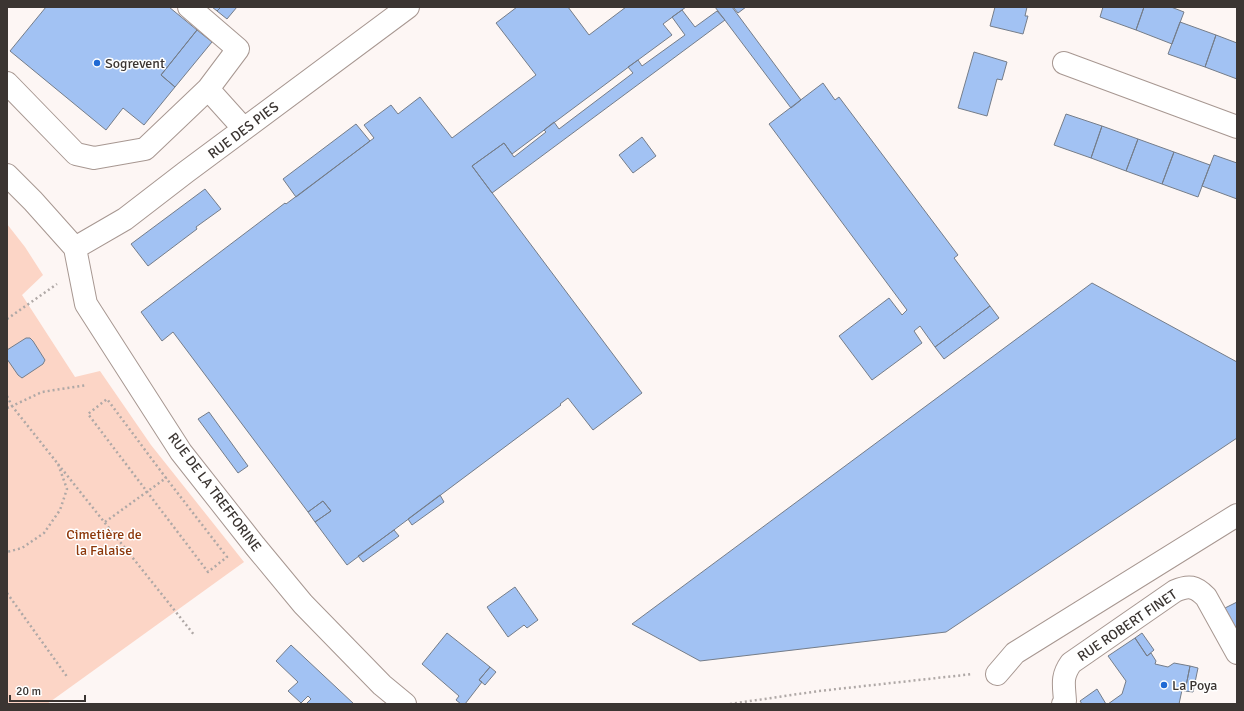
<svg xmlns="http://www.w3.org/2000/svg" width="1244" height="711" font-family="Signika,sans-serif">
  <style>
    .green { fill: #fcd5c6 }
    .building { fill: #a2c2f3; stroke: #757d89 }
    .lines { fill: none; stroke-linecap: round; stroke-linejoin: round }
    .minor-casing { stroke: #a79791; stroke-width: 24 }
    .path { stroke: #afa8a6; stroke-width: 2.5; stroke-dasharray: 2 3; stroke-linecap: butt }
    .minor { stroke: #fff; stroke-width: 22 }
    .poi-dot { fill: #1f69d4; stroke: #fff; stroke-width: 1.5 }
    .labels { text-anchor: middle; stroke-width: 3; stroke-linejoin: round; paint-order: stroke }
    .poi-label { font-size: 14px; fill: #3b3532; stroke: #fff; text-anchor: start }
    .street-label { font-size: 14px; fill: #3b3532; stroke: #fff }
    .park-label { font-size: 14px; fill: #8d380a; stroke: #fff }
  </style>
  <rect width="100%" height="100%" fill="#fdf6f4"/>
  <path class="green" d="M 7,224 L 25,247 L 43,275 L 22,295 L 75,377 L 100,371 L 151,445 L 244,562 L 47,704 L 7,704 Z"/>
  <path class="building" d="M 46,7 L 169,7 L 197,30 L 161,75 L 175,87 L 144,125 L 123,108 L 106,130 L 10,51 Z
    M 212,7 L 221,7 L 217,11 Z
    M 221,7 L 237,7 L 227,19 L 217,11 Z
    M 517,7 L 568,7 L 589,35 L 626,7 L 686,7 L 663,24 L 672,35 L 638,60 L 512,154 L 504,143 L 472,166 L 642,393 L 593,430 L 568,398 L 560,404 L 561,405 L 347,565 L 315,522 L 331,511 L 323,501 L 308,512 L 173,332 L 162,341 L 141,312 L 285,203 L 286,204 L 374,138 L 364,125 L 391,105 L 398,114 L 420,97 L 452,138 L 536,75 L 496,23 Z
    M 715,7 L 732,7 L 801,100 L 791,108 Z
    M 733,7 L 746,7 L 738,13 Z
    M 995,7 L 1027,7 L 1025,16 L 1028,16 L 1023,34 L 990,26 Z
    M 1103,7 L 1144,7 L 1136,30 L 1100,17 Z
    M 1144,7 L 1171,7 L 1184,12 L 1172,44 L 1136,30 Z
    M 682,10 L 695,27 L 717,11 L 725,20 L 492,193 L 472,166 L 504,143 L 514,157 L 546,132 L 544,130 L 554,122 L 559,129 L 633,73 L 628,67 L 638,60 L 642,66 L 685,35 L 672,17 Z
    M 1180,22 L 1216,35 L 1205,67 L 1168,54 Z
    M 197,30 L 212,42 L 175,87 L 161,75 Z
    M 1216,35 L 1237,43 L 1237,79 L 1205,67 Z
    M 974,52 L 1007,62 L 1002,80 L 997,79 L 987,116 L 958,108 Z
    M 823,83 L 835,100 L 839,97 L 958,255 L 954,258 L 990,306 L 935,347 L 920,326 L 914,331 L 922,343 L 872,380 L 839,336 L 889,298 L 902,315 L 907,310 L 769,124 Z
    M 1066,114 L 1102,126 L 1091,158 L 1054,145 Z
    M 356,124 L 370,141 L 296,197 L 283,179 Z
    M 1102,126 L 1138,139 L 1126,171 L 1091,158 Z
    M 642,137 L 656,156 L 633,173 L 619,155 Z
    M 1138,139 L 1174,152 L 1162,184 L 1126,171 Z
    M 1174,152 L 1210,165 L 1198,197 L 1162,184 Z
    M 1214,155 L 1237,163 L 1237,199 L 1202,186 Z
    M 205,189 L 221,209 L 196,227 L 197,229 L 148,266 L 131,244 Z
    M 1092,283 L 1237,362 L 1237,438 L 946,632 L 700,661 L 632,624 Z
    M 990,306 L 999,318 L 944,359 L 935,347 Z
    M 26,338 L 30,338 L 33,341 L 45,360 L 43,364 L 22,378 L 18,375 L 7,359 L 7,350 Z
    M 209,412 L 248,466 L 238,473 L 198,419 Z
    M 440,495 L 444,502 L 412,525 L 408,519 Z
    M 323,501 L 331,511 L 315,522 L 308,512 Z
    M 394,530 L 399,536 L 363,562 L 358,556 Z
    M 515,587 L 538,620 L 527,628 L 524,625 L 508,637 L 487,607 Z
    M 1237,602 L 1237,630 L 1225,608 Z
    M 447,633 L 490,667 L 479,680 L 482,682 L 465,704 L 461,704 L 456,700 L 459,696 L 422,664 Z
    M 1142,633 L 1154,650 L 1147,656 L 1135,638 Z
    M 1135,638 L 1147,656 L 1151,653 L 1156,661 L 1155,664 L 1168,667 L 1174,663 L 1190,666 L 1185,691 L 1182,690 L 1179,704 L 1108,704 L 1122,694 L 1126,681 L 1108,656 Z
    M 291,645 L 354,704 L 306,704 L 311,699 L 308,696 L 301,703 L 288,691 L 298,682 L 276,661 Z
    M 1190,666 L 1198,668 L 1193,692 L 1185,691 Z
    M 490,667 L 496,672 L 485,685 L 479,680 Z
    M 1097,689 L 1106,704 L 1082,704 L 1080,701 Z"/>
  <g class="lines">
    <defs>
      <path id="minor" d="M 189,7 L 238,49 L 208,89
        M 1064,63 L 1237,127
        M 7,83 L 76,154 L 94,158 L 145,149 L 208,89 L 244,129
        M 7,175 L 33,201 L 75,248
        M 75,248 L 86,304 L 181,452 L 255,546 L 303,604 L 382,685 L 405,704
        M 75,248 L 125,219 L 186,172 L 408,7
        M 997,674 L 1015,653 L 1237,515
        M 1063,704 L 1065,701 C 1064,685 1061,677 1071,663 L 1175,591 C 1189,585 1195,586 1206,597 L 1237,653"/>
    </defs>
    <use href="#minor" class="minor-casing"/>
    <path class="path" d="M 7,319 L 57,284
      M 7,396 L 12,406 L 42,392 L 87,385
      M 7,408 L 12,406 L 58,464 L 67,489 L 60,510 L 44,533 L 22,548 L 7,552
      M 58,464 L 195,636
      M 105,522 L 166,478 L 107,399 L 88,414 L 208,572 L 227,557 L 166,478
      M 7,593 L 68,678
      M 730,704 L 819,691 L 973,674"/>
    <use href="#minor" class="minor"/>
  </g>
  <g class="poi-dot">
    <circle cx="97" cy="63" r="4"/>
    <circle cx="1164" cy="685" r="4"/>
  </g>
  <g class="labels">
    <g class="poi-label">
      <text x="105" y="68">Sogrevent</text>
      <text x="1172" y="690">La Poya</text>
    </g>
    <g class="street-label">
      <text transform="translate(243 130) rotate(-37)" y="5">RUE DES PIES</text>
      <text transform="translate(215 492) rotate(53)" y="5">RUE DE LA TREFFORINE</text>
      <text transform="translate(1127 625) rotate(-34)" y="5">RUE ROBERT FINET</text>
    </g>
    <g class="park-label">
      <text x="104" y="539">Cimetière de<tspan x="104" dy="16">la Falaise</tspan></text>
    </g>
  </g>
  <rect width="1244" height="711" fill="none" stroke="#3b3532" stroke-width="16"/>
  <path d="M10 695v6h75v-6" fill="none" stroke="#3b3532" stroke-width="2"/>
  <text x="16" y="695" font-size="12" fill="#3b3532" stroke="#ffffff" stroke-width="3" paint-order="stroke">20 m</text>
</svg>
